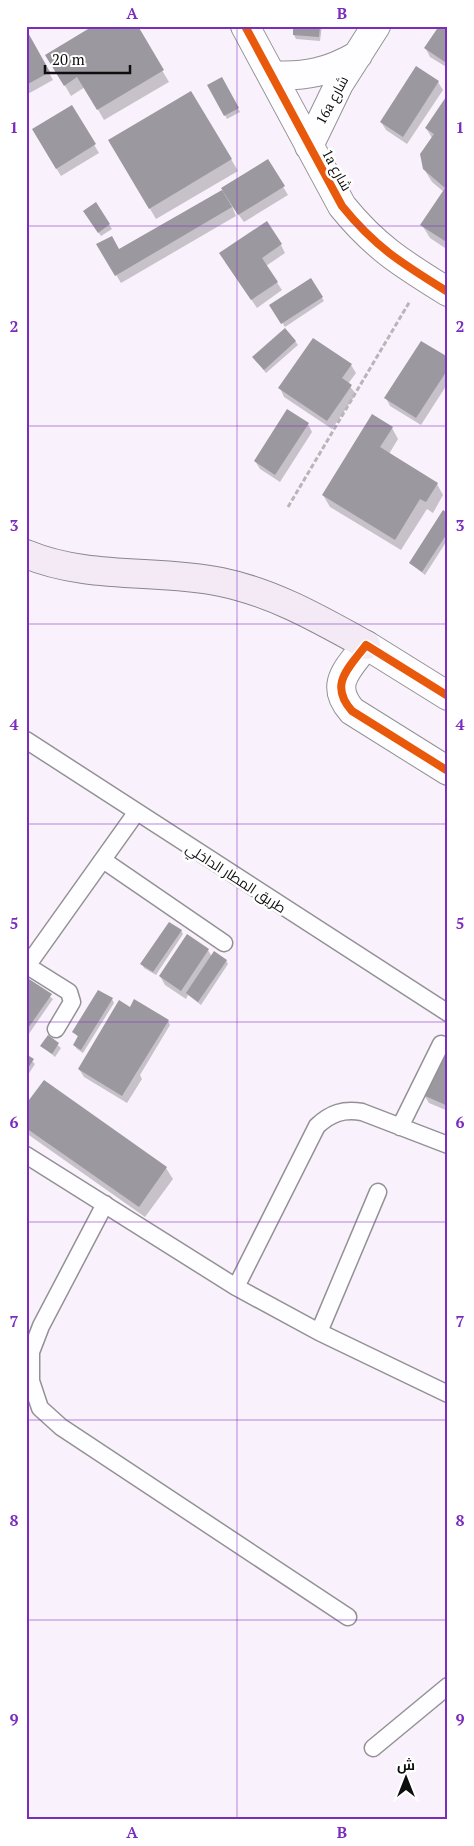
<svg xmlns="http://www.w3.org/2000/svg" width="474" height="1846" font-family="'PT Serif',Cairo,serif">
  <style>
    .shadow { fill: #0003 }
    .building { fill: #9c989f }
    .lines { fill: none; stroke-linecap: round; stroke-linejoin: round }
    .service-casing { stroke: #949195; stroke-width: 19 }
    .minor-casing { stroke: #949195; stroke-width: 30 }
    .tertiary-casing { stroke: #949195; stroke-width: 30 }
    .secondary-casing { stroke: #8a878c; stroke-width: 30 }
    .path { stroke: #b8b6b8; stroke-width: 3; stroke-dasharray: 5 2.5; stroke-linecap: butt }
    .service { stroke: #fefdff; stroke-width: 16 }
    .minor { stroke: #fefdff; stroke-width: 28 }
    .tertiary { stroke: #fefdff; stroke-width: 28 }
    .secondary { stroke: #f3eaf5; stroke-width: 28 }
    .cycleway-casing { stroke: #fff; stroke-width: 11 }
    .cycleway { stroke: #e8590c; stroke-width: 8 }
    .grid { fill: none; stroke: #7b2cbf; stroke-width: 1; stroke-opacity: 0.55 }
    .labels { text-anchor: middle; stroke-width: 5; stroke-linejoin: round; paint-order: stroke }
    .street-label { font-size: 14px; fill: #0e0e0e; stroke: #fff }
    .neatline { fill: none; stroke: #7b2cbf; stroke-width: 2 }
    .grid-label { font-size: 16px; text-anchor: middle; font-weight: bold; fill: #7b2cbf }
  </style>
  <rect width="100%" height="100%" fill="#f9f2fc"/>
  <path class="shadow" d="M 136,26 L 169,82 L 104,120 L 85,87 L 71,96 L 47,55 Z
    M 295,26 L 322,26 L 320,41 L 296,39 L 294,35 Z
    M 448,26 L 448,68 L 430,57 L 426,49 Z
    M 26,31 L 53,80 L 26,95 Z
    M 221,78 L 240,112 L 227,119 L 209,85 Z
    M 438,82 L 443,90 L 407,144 L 386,130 L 381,122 Z
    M 191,92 L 238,171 L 156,219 L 110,140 Z
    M 448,96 L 448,250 L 430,238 L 422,225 L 444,192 L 432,182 L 424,169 L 432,138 L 426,128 Z
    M 71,106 L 99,153 L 61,176 L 33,130 Z
    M 267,160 L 288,195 L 244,222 L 232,206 L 236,216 L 121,283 L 98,245 L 119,250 L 224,190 Z
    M 96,204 L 112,229 L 101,236 L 87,215 Z
    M 281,245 L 285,253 L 266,266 L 282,290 L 257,308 L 225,262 Z
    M 310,279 L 324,301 L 285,327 L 271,305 Z
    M 295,341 L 298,345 L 266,373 L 253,357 Z
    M 448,359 L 448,383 L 421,425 L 390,406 L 386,398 Z
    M 351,365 L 356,373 L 348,384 L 356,394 L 332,429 L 284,397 L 280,388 Z
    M 308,424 L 312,432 L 280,482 L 260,469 L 255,461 Z
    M 392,428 L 398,439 L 389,454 L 437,484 L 443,495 L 433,513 L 427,509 L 401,550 L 330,507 L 323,495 Z
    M 448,512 L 448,539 L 425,575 L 410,563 Z
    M 181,930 L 183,934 L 156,975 L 144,968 L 142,964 Z
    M 208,950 L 212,957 L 226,960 L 228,964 L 201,1005 L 188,995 L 186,999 L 165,985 L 160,976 Z
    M 26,979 L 53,999 L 26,1038 Z
    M 112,999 L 114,1003 L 83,1053 L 77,1049 L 74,1045 L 79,1038 L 74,1032 Z
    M 130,1009 L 168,1021 L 170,1025 L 140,1075 L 142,1079 L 127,1103 L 84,1077 L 79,1069 Z
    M 48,1037 L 61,1048 L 55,1057 L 42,1046 Z
    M 448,1051 L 448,1111 L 429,1103 L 424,1095 Z
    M 26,1055 L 35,1064 L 26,1078 Z
    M 26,1107 L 166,1168 L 173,1179 L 145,1217 L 26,1133 Z"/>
  <path class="building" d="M 93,26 L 138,26 L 164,70 L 97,110 L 77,77 L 64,86 L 45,55 Z
    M 293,26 L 320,26 L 319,37 L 293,35 Z
    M 439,26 L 448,26 L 448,64 L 424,48 Z
    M 26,29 L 50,72 L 26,85 Z
    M 416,66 L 439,81 L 403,137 L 380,122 Z
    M 222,77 L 239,108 L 224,116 L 207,85 Z
    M 191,91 L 232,159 L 149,209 L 108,140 Z
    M 448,94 L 448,243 L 420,225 L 445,188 L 423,169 L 420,154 L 434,134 L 425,128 Z
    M 72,105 L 96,144 L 56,169 L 32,129 Z
    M 268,159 L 285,186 L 238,215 L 221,188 Z
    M 222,190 L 232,207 L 115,276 L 96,244 L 112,236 L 119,249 Z
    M 96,202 L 110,224 L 98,233 L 83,211 Z
    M 267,221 L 282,244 L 262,258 L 278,282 L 251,300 L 219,253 Z
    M 311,278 L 323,297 L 281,324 L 269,305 Z
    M 285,328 L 296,341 L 264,370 L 252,357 Z
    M 313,338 L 352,364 L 342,378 L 352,385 L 327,421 L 278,388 Z
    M 421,341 L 448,357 L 448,369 L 416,418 L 384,398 Z
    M 287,409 L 309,423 L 275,475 L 254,461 Z
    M 372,414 L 393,427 L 380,447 L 438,483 L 426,502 L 420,499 L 395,540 L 322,495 Z
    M 443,510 L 446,512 L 448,510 L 448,532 L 422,572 L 409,563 Z
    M 169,922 L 182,930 L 153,972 L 140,964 Z
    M 187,934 L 209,949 L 181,991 L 159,976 Z
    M 214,951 L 227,960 L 198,1002 L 186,993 Z
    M 26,977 L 52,994 L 26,1031 Z
    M 98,990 L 113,998 L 81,1050 L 73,1045 L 78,1036 L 72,1032 Z
    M 134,999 L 169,1020 L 122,1096 L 78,1069 L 119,1000 L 130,1007 Z
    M 48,1035 L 59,1043 L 52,1054 L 40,1046 Z
    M 445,1049 L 448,1050 L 448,1106 L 423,1095 Z
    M 26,1054 L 34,1059 L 26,1071 Z
    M 44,1080 L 167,1167 L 139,1207 L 26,1128 L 26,1104 Z"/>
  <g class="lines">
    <defs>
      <path id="service" d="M 26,740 L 448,1013
        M 103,860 L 224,943
        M 26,965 L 69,992 L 72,1002 L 56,1029
        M 27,966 L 136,813
        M 400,1127 L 441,1044
        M 26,1155 L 236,1287 L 319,1332 L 448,1394
        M 105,1204 L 41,1326 L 31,1352 L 31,1381 L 40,1408 L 61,1427 L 348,1617
        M 236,1287 L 317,1126 C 331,1113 343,1109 362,1112 L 448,1145
        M 319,1332 L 378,1192
        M 373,1748 L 448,1686"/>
      <path id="minor" d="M 245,26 L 342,206 C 376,248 403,264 448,292
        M 272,75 C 305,77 329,72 358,55
        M 309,146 L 339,84 L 376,26"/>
      <path id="tertiary" d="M 448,696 L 366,645 C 349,668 328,684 352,711 L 448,771"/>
      <path id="secondary" d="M 26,554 C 88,580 157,569 221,582 C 274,593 319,619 366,645"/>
    </defs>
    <use href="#service" class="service-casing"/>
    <use href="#minor" class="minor-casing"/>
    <use href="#tertiary" class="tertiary-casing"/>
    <use href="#secondary" class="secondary-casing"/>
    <path class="path" d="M 288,507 L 410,301"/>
    <use href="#service" class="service"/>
    <use href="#minor" class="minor"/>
    <use href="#tertiary" class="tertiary"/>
    <use href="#secondary" class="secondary"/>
    <defs>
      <path id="cycleway" d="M 245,26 L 342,206 C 376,248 403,264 448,292
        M 448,696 L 366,645 C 349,668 328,684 352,711 L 448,771"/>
    </defs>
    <use href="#cycleway" class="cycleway-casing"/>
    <use href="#cycleway" class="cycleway"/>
  </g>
  <path class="grid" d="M 237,26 L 237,1820M 26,226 L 448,226M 26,426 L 448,426M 26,624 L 448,624M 26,824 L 448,824M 26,1022 L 448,1022M 26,1222 L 448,1222M 26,1420 L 448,1420M 26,1620 L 448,1620"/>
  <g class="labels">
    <g class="street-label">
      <text transform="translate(332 100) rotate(-62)" y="5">16a شارع</text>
      <text transform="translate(337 170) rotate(61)" y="5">1a شارع</text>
      <text transform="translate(236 878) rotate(33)" y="5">طريق المطار الداخلي</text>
    </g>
  </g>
  <rect width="474" height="1846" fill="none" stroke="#ffffff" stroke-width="55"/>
  <g transform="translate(406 1778)" stroke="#ffffff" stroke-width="4" paint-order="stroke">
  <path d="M0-4L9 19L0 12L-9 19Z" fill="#0e0e0e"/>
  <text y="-8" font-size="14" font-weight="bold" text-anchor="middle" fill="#0e0e0e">ش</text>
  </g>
  <path d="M45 65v8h85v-8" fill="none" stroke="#0e0e0e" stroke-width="2.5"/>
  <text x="52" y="65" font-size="15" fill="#0e0e0e" stroke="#ffffff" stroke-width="4" paint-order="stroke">20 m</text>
  <rect x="28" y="28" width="418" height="1790" class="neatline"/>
  <g class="grid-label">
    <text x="132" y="19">A</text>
    <text x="342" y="19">B</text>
    <text x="14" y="133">1</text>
    <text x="460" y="133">1</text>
    <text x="14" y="332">2</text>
    <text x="460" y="332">2</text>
    <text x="14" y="531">3</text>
    <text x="460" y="531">3</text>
    <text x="14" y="730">4</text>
    <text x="460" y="730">4</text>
    <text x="14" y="929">5</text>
    <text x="460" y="929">5</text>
    <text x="14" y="1128">6</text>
    <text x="460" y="1128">6</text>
    <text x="14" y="1327">7</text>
    <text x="460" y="1327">7</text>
    <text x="14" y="1526">8</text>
    <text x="460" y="1526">8</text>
    <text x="14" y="1725">9</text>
    <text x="460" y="1725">9</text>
    <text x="132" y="1838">A</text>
    <text x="342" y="1838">B</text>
  </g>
</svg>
